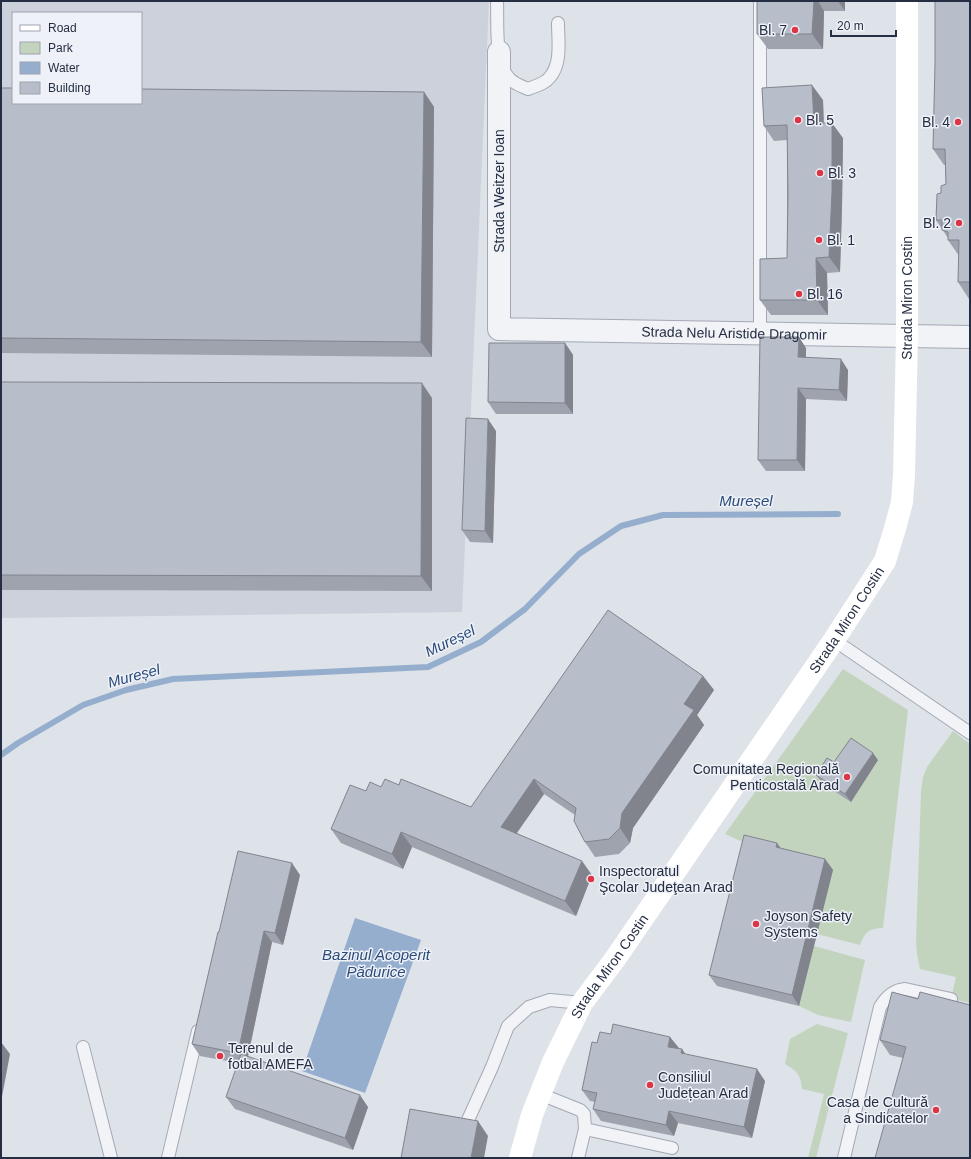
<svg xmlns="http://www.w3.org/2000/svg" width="971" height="1159" font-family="Arial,sans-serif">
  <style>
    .built { fill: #ccd1db; fill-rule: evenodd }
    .green { fill: #c3d4be }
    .water { fill: #95aecd }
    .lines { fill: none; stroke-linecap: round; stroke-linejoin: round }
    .stream { stroke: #95aecd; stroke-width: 6 }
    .service-casing { stroke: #a3a8b4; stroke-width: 14 }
    .minor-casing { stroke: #a3a8b4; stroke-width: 24 }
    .tertiary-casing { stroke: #a3a8b4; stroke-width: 24 }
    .service { stroke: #f1f3f7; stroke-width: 12 }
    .minor { stroke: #f1f3f7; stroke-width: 22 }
    .tertiary { stroke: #f1f3f7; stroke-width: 22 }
    .secondary { stroke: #fff; stroke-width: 22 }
    .wall { fill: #9ea3ae }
    .shaded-wall { fill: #81848d }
    .building { fill: #b8bdca; stroke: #81848d }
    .poi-dot { fill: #dc3546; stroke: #eef1f7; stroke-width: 1.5 }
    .labels { text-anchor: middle; stroke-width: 3; stroke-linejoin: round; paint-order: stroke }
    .poi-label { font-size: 14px; fill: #252e42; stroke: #eef1f7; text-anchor: start }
    .street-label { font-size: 14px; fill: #252e42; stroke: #eef1f7 }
    .water-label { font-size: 15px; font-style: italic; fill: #2b4b7a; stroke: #eef1f7 }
  </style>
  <rect width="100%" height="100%" fill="#dee2e9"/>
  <path class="built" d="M 1,1 L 489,1 L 462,612 L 1,618 ZM 13,13 L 141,13 L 141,103 L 13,103 Z"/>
  <path class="green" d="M 843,669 L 908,710 L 883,928 C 869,928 864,933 860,945 L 817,934 L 833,870 L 752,846 L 725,834 Z
    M 953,731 L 970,744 L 970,1003 L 951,999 L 956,977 L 920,969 L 917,954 L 916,941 L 921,792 L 923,777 L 927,767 Z
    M 814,946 L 865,960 L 851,1022 L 818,1015 L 799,1006 Z
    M 817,1024 L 848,1033 L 816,1158 L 808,1158 L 824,1094 L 802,1089 C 801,1075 797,1071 785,1064 L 790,1039 Z"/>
  <path class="water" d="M 355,918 L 421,940 L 365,1093 L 302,1071 Z"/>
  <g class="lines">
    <path class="stream" d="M 1,755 L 18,743 L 83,705 L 126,690 L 173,679 L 428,667 L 481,642 L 525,609 L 579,554 L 621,526 L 663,515 L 838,514"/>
    <defs>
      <path id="service" d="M 497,1 C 498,22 494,63 509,78 C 514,84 521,86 528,89 C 535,86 545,84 550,77 C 562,63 558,40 558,23
        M 760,1 L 760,334
        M 834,640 L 970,733
        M 83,1047 L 111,1158
        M 540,1094 L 580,1110 L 584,1114 L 585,1129 L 578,1158
        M 468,1120 L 492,1067 L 508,1026 L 529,1007 L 550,1000 L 582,1003
        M 585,1129 L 672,1148
        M 168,1158 L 198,1031
        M 844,1158 L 880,1007 C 886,997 893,990 905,989 L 951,999"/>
      <g id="minor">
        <path id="s1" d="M 499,52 L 499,329 L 907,336"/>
      </g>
      <path id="tertiary" d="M 907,336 L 970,337"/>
    </defs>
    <use href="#service" class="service-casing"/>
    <use href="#minor" class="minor-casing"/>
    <use href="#tertiary" class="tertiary-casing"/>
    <use href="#service" class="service"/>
    <use href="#minor" class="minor"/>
    <use href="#tertiary" class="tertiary"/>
    <path class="secondary" id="s2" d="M 520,1158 L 532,1115 L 553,1062 L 582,1003 L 615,959 L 834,640 L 885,561 L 896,525 L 902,502 L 904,475 L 907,336 L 907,1"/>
  </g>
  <path class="wall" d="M 757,1 L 845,1 L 845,11 L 824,11 L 823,49 L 768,49 L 757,34 Z
    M 970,1 L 970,299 L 969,299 L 958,282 L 959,256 L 948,240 L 948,238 L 936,220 L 941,193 L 946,184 L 945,165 L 944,165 L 933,149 Z
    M 1,88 L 424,92 L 434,107 L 432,357 L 1,353 Z
    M 823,100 L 824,123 L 843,138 L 842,207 L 840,272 L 827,273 L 828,315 L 771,315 L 760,300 L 787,258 L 787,140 L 774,141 L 764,126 Z
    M 565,343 L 573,355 L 573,414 L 496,414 L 488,402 Z
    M 806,348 L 806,358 L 848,370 L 847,401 L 806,399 L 805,471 L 766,471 L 758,460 Z
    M 1,382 L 432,398 L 432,591 L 1,590 Z
    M 496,431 L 493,543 L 470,542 L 462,530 Z
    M 703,676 L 714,690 L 697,715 L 704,725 L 633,828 L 630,843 L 619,854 L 595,857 L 585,842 L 575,815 L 544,794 L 517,833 L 592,875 L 576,916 L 412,847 L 403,869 L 341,843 L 331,829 L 366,791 L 381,787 L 399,785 L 471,807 Z
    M 878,760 L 851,802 L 822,783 L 816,775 Z
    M 780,848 L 825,859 L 833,870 L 799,1006 L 717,986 L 709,975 Z
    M 300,875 L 283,945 L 272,942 L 248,1057 L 368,1107 L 353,1150 L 235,1109 L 226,1097 L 238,1063 L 200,1056 L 192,1044 Z
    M 918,999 L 903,1058 L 890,1055 L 880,1040 Z
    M 679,1048 L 678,1049 L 682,1049 L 685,1054 L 765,1081 L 752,1138 L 678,1123 L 674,1136 L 601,1121 L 593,1109 L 595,1102 L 590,1101 L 582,1090 Z"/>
  <path class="shaded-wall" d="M 814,1 L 818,1 L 824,11 L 823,49 L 812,34 Z
    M 838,1 L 845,1 L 845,11 Z
    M 812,85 L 823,100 L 824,138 L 814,123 Z
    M 424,92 L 434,107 L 432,357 L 421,342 Z
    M 832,123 L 843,138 L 842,207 L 840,272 L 829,257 Z
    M 816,258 L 827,273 L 828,315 L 817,300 Z
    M 799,337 L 806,348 L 806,368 L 798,357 Z
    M 565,343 L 573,355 L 573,414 L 565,403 Z
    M 841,359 L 848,370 L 847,401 L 839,390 Z
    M 422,383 L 432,398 L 432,591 L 421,576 Z
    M 798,388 L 806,399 L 805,471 L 797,460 Z
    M 488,419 L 496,431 L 493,543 L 485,531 Z
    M 703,676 L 714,690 L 697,715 L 704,725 L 633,828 L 630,843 L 620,828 L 622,813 L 684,704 Z
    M 873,753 L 878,760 L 851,802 L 845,794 Z
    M 534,779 L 544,794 L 511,841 L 501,827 Z
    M 401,832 L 412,847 L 403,869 L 392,854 Z
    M 777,843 L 785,854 L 776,847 Z
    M 825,859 L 833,870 L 799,1006 L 792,995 Z
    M 582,861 L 592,875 L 576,916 L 565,901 Z
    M 292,863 L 300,875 L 283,945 L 275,933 Z
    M 264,931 L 272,942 L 246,1065 L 238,1053 Z
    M 670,1037 L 679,1048 L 676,1058 L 668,1047 Z
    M 1,1042 L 10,1054 L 1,1102 Z
    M 682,1049 L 690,1061 L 681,1053 Z
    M 757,1069 L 765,1081 L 752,1138 L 744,1127 Z
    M 360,1095 L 368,1107 L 353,1150 L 345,1138 Z
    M 669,1111 L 678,1123 L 674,1136 L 666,1125 Z
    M 478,1121 L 488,1136 L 484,1158 L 471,1158 Z"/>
  <path class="building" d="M 757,1 L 814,1 L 812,34 L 757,34 Z
    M 935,1 L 970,1 L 970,282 L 958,282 L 959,240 L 948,240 L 948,232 L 942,230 L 942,220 L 936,220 L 937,194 L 941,193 L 941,186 L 946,184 L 945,149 L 933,149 L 935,64 Z
    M 812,85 L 814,123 L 832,123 L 832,192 L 829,257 L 816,258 L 817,300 L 760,300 L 760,259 L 787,258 L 788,193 L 787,125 L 764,126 L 762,88 Z
    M 1,88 L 13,88 L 13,103 L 141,103 L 141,89 L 424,92 L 421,342 L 1,338 Z
    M 760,337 L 799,337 L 798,357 L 841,359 L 839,390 L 798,388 L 797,460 L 758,460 Z
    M 489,343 L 565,343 L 565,403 L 488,402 Z
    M 1,382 L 422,383 L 421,576 L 1,575 Z
    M 466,418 L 488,419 L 485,531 L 462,530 Z
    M 608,610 L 703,676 L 684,704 L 694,710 L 622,813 L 620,828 L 609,839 L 585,842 L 574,821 L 576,808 L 534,779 L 501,827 L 582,861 L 565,901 L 401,832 L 392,854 L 331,829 L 350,785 L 366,791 L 370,782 L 381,787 L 385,779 L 399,785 L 401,779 L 471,807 Z
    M 851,738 L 873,753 L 845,794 L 816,775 L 827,758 L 834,762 Z
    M 744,835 L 777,843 L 776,847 L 825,859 L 792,995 L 709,975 Z
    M 238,851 L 292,863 L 275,933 L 264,931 L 238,1053 L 192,1044 L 218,932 L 219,932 Z
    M 892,992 L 918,999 L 920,992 L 970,1005 L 970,1158 L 875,1158 L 906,1047 L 880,1040 Z
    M 613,1024 L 670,1037 L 668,1047 L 682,1049 L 681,1053 L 757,1069 L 744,1127 L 669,1111 L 666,1125 L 593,1109 L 597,1093 L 582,1090 L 592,1042 L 597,1043 L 600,1032 L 611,1034 Z
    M 241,1054 L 360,1095 L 345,1138 L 226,1097 Z
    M 410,1109 L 478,1121 L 471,1158 L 401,1158 Z"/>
  <g class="poi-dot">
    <circle cx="795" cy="30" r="4"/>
    <circle cx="798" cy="120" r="4"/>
    <circle cx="958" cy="122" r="4"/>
    <circle cx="820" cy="173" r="4"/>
    <circle cx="959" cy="223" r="4"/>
    <circle cx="819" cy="240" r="4"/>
    <circle cx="799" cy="294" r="4"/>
    <circle cx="847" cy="777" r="4"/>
    <circle cx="591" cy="879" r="4"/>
    <circle cx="756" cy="924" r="4"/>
    <circle cx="220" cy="1056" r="4"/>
    <circle cx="650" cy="1085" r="4"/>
    <circle cx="936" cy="1110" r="4"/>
  </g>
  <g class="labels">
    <g class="poi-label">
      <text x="787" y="35" text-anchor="end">Bl. 7</text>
      <text x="806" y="125">Bl. 5</text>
      <text x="950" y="127" text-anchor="end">Bl. 4</text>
      <text x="828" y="178">Bl. 3</text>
      <text x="951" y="228" text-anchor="end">Bl. 2</text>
      <text x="827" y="245">Bl. 1</text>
      <text x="807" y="299">Bl. 16</text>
      <text x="839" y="774" text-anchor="end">Comunitatea Regională<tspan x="839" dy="16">Penticostală Arad</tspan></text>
      <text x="599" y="876">Inspectoratul<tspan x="599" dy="16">Şcolar Judeţean Arad</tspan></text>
      <text x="764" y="921">Joyson Safety<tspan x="764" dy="16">Systems</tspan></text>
      <text x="228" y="1053">Terenul de<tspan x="228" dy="16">fotbal AMEFA</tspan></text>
      <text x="658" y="1082">Consiliul<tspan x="658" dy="16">Județean Arad</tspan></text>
      <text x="928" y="1107" text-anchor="end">Casa de Cultură<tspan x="928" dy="16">a Sindicatelor</tspan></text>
    </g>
    <g class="street-label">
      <text transform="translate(499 191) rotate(-90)" y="5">Strada Weitzer Ioan</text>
      <text dy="5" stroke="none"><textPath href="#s2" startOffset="969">Strada Miron Costin</textPath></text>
      <text dy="5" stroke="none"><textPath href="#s1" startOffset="512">Strada Nelu Aristide Dragomir</textPath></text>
      <text dy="5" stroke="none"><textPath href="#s2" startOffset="633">Strada Miron Costin</textPath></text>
      <text dy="5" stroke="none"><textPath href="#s2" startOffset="213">Strada Miron Costin</textPath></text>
    </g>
    <g class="water-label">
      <text x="746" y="506">Mureșel</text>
      <text transform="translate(450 641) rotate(-26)" y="5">Mureșel</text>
      <text transform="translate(134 676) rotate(-15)" y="5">Mureșel</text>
      <text x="376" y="960">Bazinul Acoperit<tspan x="376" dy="17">Pădurice</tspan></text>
    </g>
  </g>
  <rect width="971" height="1159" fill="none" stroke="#252e42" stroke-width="4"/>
  <rect x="12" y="12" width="130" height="92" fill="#eef1f7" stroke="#9ea3af"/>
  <rect x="20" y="25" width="20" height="6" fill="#ffffff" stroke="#9ea3af"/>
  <text x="48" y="32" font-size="12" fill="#252e42">Road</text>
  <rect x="20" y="42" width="20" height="12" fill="#c3d4be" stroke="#9ea3af"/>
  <text x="48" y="52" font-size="12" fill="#252e42">Park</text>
  <rect x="20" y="62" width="20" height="12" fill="#95aecd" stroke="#9ea3af"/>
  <text x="48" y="72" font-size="12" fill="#252e42">Water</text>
  <rect x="20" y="82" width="20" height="12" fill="#b8bdca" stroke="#9ea3af"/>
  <text x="48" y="92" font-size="12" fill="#252e42">Building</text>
  <path d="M831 30v6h65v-6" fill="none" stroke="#252e42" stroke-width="2"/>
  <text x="837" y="30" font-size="12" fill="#252e42" stroke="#eef1f7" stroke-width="3" paint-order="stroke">20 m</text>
</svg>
